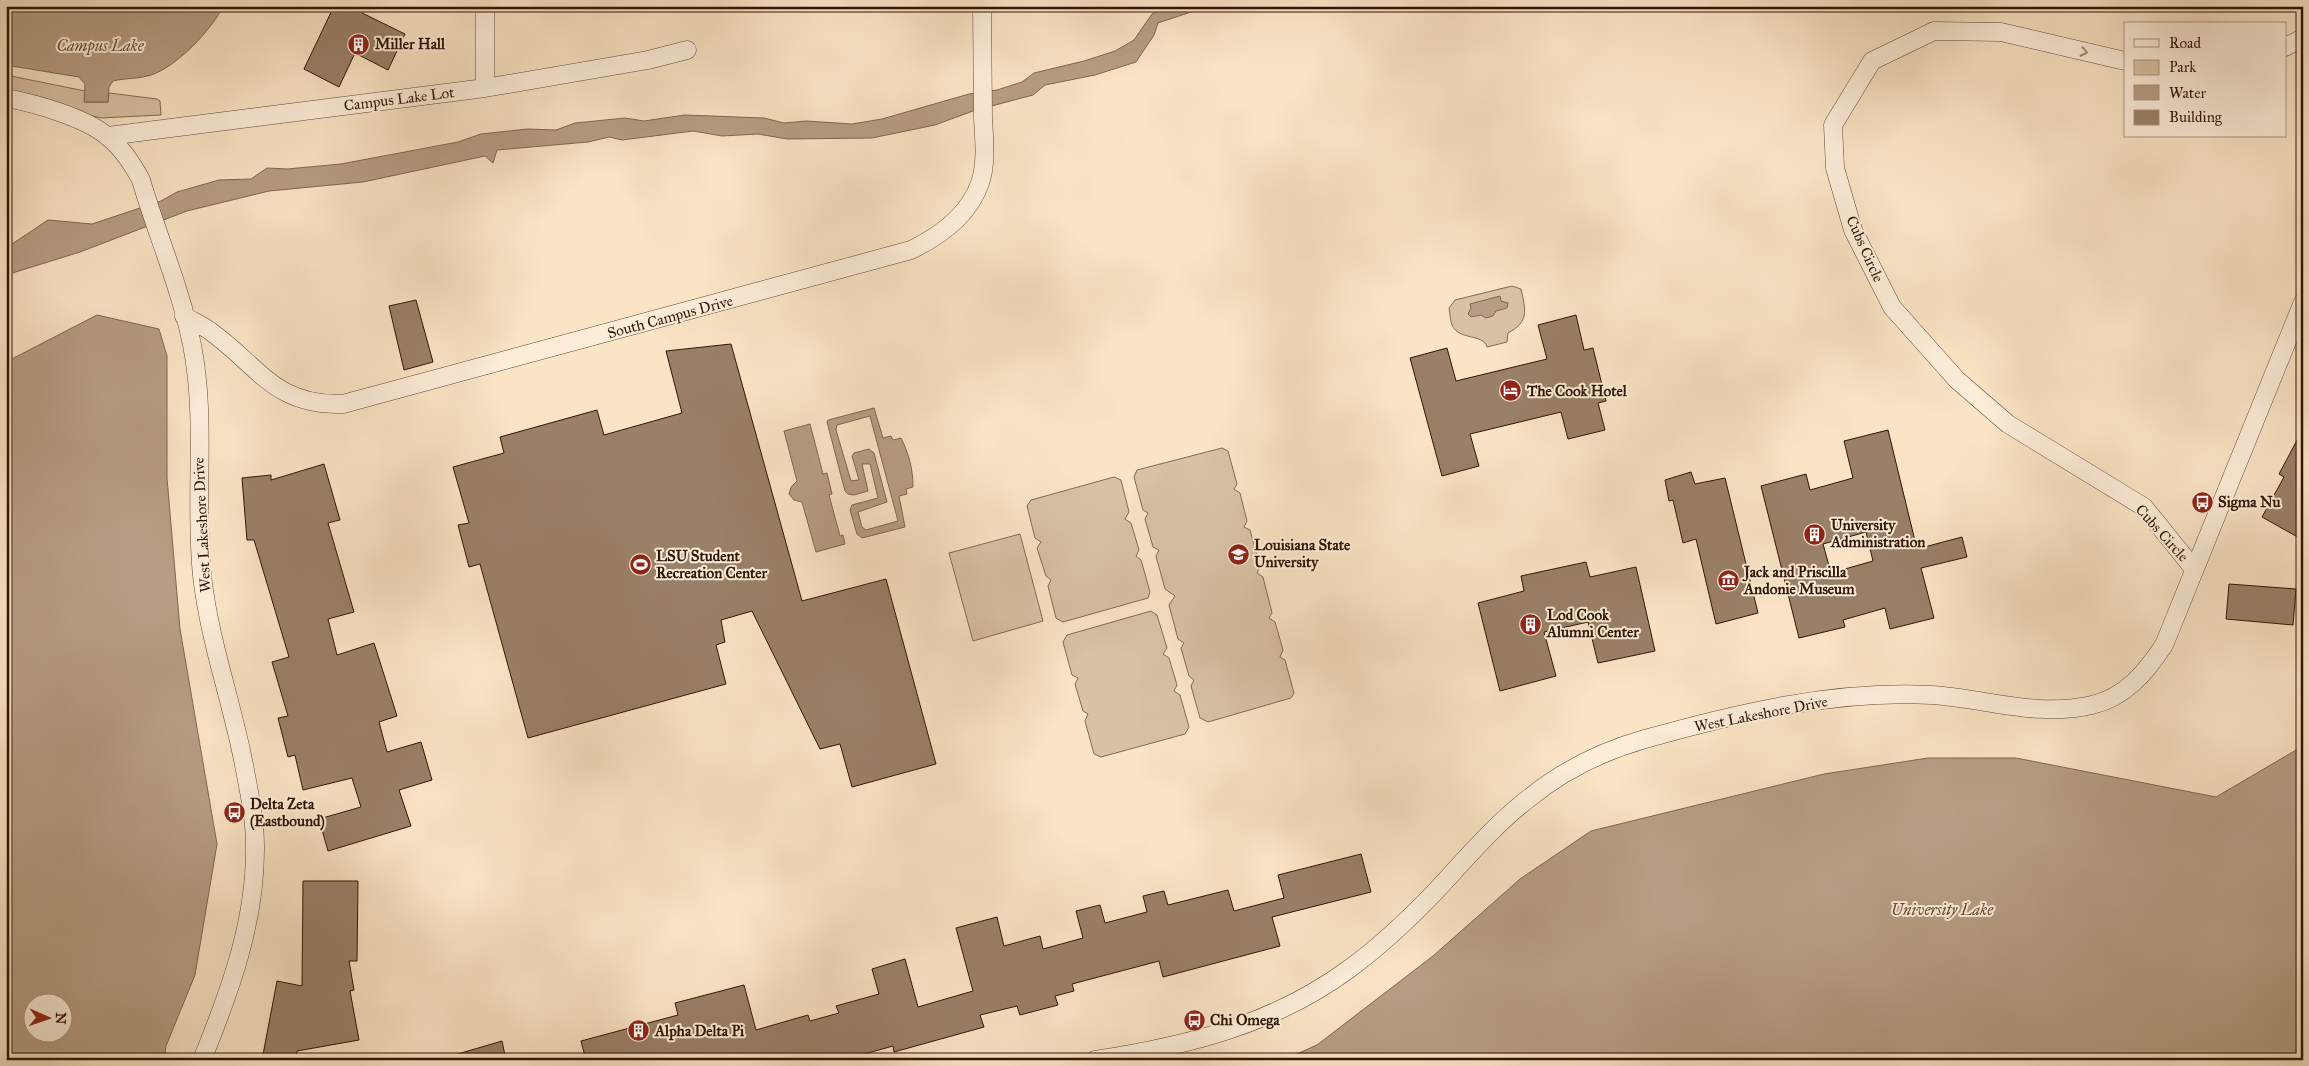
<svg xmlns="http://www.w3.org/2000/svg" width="2309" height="1066" font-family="'IM FELL Great Primer',serif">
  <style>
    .green { fill: #d8c1a4; stroke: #846a54 }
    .water { fill: #b69d83; stroke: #816650; fill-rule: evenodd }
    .building { fill: #9a8068; stroke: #311404; fill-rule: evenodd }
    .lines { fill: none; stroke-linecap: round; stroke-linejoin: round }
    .street-casing { stroke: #634834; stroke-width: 19 }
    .street { stroke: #fcedd9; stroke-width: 18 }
    .oneway { stroke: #a18b79 }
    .labels { text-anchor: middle; stroke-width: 4; stroke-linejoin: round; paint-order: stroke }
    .poi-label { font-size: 15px; font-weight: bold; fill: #311404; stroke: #fcedd9; text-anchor: start }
    .street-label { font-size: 15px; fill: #311404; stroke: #fcedd9 }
    .water-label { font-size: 16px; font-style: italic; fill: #664b37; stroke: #fcedd9 }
  </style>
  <rect width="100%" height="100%" fill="#fae4c5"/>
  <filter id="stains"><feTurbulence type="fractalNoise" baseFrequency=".004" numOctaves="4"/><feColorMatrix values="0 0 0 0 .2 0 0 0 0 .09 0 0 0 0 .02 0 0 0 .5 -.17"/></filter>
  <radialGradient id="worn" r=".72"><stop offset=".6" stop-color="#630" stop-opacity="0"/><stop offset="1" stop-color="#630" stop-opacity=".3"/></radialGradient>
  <path class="green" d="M 6,75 L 85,91 L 85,102 L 108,102 L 109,93 L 157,99 L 160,101 L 161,115 L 101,118 L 84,114 L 50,100 L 6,89 Z
    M 1512,286 L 1521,289 C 1526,311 1529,322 1508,333 L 1507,342 L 1487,347 C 1483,333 1459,341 1452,325 C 1450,320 1450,313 1449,308 L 1455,300 Z
    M 1222,448 L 1228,451 L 1237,484 L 1234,489 L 1240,493 L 1247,521 L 1244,527 L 1250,530 L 1260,567 L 1257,573 L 1263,577 L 1272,613 L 1269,618 L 1275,622 L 1283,650 L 1280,657 L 1285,660 L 1294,693 L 1291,698 L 1208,722 L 1200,718 L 1191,686 L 1194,680 L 1189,676 L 1181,648 L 1184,643 L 1178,639 L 1169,605 L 1175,596 L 1165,589 L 1156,556 L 1159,550 L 1153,547 L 1145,519 L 1148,513 L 1143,510 L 1134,477 L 1137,470 Z
    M 1114,477 L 1121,480 L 1129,512 L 1125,519 L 1131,523 L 1139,550 L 1136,556 L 1141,560 L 1150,592 L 1148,598 L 1063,622 L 1056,618 L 1048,586 L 1051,580 L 1046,576 L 1037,548 L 1041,542 L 1035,538 L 1027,506 L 1031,500 Z
    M 1020,534 L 1043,621 L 973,641 L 949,553 Z
    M 1151,611 L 1157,615 L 1167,648 L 1163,654 L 1169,658 L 1177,685 L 1174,691 L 1180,695 L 1189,727 L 1185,734 L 1101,757 L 1094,754 L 1085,721 L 1088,714 L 1083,711 L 1075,684 L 1078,678 L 1072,675 L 1063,642 L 1067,635 Z"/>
  <path class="water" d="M 6,6 L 223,6 C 213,29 175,68 151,75 C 139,79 125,78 113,81 L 109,87 L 108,102 L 84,102 L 85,84 L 79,77 L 6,65 Z
    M 1173,6 L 1209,6 L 1158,23 L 1154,35 L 1136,62 L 1095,75 L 1045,85 L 1033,95 L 973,111 L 935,125 L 872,138 L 787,139 L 758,134 L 722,136 L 693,131 L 622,140 L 609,137 L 588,142 L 497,150 L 493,163 L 485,156 L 363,182 L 269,191 L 187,211 L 80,252 L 6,275 L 6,248 L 48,220 L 92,224 L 161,201 L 177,192 L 219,180 L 251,179 L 267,168 L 287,169 L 341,164 L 458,142 L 481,134 L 528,129 L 556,130 L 575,123 L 625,118 L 644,121 L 685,115 L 764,118 L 784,123 L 806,121 L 852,124 L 882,119 L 969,94 L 997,90 L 1022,82 L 1034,73 L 1084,61 L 1115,51 L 1134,40 L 1152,14 Z
    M 1500,296 L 1501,301 L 1508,303 L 1507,308 L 1496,311 L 1493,316 L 1486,318 L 1481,315 L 1471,317 L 1468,314 L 1471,308 L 1470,304 Z
    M 97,315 L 159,329 L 167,356 L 167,478 L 180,629 L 217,844 L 195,975 L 166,1046 L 164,1060 L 6,1060 L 6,362 ZM 32,1004 L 62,1004 L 62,1034 L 32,1034 Z
    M 874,408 L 883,438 L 891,436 L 893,440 L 901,438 C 909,454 913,469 913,487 L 906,489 L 907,494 L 899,496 L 905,527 L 862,538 L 857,534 L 850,510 L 852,505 L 878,498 L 870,464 L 862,464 L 868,491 L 854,495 L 848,494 L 845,491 L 827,422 L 828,420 ZM 870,416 L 898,521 L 866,530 L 862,527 L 858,512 L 887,502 L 874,453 L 869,449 L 854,453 L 852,456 L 859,480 L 851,481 L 836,430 L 837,425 Z
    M 810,424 L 823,474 L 827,473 L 832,494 L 829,495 L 840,536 L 843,535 L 845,544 L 816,552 L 802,502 L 794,500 L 789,494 L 791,487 L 797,481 L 784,431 Z
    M 2303,746 L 2303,1060 L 1283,1060 L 1317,1045 L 1433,956 L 1520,879 L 1591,831 L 1824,774 L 1928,758 L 2016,758 L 2216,797 Z"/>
  <path class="building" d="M 334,6 L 366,6 L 362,13 L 405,34 L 388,70 L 355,53 L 339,87 L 304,69 Z
    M 416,300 L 433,362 L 404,370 L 389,306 Z
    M 1576,315 L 1584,350 L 1593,348 L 1606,401 L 1598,403 L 1605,430 L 1568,439 L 1561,412 L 1470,434 L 1479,466 L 1442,476 L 1410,358 L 1447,348 L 1456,381 L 1547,359 L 1538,325 Z
    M 731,344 L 802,601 L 886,579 L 936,764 L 852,787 L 840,744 L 820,749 L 752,611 L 721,620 L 725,642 L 716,645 L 726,684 L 528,738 L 480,564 L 469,567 L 458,525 L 469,523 L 453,467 L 504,453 L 500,437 L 597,410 L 604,435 L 682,413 L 666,351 Z
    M 2303,429 L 2303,540 L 2262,517 L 2284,477 L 2279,474 Z
    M 1888,430 L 1917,549 L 1962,537 L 1967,557 L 1921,568 L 1934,618 L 1890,629 L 1885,608 L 1843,620 L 1845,627 L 1799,638 L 1761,486 L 1806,474 L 1810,490 L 1853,478 L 1844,441 ZM 1866,532 L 1873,561 L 1831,573 L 1823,544 Z
    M 324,464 L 340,520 L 328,523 L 354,612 L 328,619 L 337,655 L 374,643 L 397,716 L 379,722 L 387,752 L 421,742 L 432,780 L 399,790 L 411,826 L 328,851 L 319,819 L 361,807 L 352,778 L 303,790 L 295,755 L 288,757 L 278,718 L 288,716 L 272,662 L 289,657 L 254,540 L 247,540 L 242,478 L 271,475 L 271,480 Z
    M 1691,472 L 1695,484 L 1725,478 L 1758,613 L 1716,624 L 1696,539 L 1683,543 L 1673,500 L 1669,501 L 1665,480 Z
    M 1586,562 L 1590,577 L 1636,567 L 1655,651 L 1598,663 L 1588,622 L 1544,632 L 1556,676 L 1500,691 L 1478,603 L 1524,591 L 1521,576 Z
    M 2229,584 L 2296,589 L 2293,625 L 2226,619 Z
    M 1361,854 L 1371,892 L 1272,917 L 1280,946 L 1163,977 L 1159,961 L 1072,984 L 1074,991 L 1055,996 L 1058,1005 L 1020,1015 L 1017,1006 L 980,1015 L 984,1027 L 894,1052 L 893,1046 L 843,1060 L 586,1060 L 581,1041 L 678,1015 L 675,1003 L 744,985 L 756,1030 L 808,1015 L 810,1021 L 839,1013 L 836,1006 L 879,994 L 872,969 L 905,959 L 918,1007 L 973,991 L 956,928 L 997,917 L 1004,946 L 1040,936 L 1043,949 L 1083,938 L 1076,911 L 1100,905 L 1105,923 L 1147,912 L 1143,896 L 1164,891 L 1168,905 L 1228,890 L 1234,911 L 1284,898 L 1278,875 Z
    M 303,881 L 358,881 L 357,961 L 349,961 L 354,990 L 350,991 L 359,1040 L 297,1051 L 295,1060 L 262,1060 L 277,981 L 302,986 Z
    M 502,1041 L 506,1060 L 452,1060 L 451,1056 Z"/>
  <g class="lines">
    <defs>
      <path id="street" d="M 2285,47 L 2303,38
        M 2125,61 L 2001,32 L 1934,31 L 1872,61 L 1833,125 L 1835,168 L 1853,230 L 1892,307 L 1957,380 L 2008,424 L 2144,507 L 2194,569
        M 485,88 L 485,6
        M 6,98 C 34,103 87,118 108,137 C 122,148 133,165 141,180 C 157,235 181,289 192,345 C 207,420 194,499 202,575 C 209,640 232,702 244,765 C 249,791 255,819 255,846 C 256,921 230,991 202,1060
        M 108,136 L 485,88 L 648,60 L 687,50
        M 184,316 C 192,321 202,325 210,331 C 259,366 274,406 343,404 L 911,250 C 940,236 969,215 980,183 C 987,163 984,138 983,118 C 983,80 982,43 982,6
        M 1095,1060 C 1186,1046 1273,1025 1349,969 C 1379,947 1408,920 1434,893 C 1464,861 1493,826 1528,799 C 1562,771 1603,751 1645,739 C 1737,713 1835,690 1931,695 C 1985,698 2037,718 2092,705 C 2126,697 2146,672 2164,645 L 2303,302"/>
    </defs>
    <use href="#street" class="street-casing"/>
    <use href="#street" class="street"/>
  </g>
  <defs><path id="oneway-chevron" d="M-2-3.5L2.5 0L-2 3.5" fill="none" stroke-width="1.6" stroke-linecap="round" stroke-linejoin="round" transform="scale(1.25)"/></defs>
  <use class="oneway" href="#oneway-chevron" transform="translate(2084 52) rotate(12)"/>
  <defs>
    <symbol id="building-disc" viewBox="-11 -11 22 22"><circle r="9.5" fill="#8f2418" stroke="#fcedd9"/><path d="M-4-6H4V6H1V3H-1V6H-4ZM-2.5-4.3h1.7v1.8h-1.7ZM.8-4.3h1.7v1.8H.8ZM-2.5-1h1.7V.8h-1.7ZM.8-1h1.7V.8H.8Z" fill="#fff"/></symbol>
    <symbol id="hotel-disc" viewBox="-11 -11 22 22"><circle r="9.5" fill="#8f2418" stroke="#fcedd9"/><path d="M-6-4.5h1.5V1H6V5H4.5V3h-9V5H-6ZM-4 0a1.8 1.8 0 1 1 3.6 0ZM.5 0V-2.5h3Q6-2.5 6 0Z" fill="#fff"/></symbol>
    <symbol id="bus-disc" viewBox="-11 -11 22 22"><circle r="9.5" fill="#8f2418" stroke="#fcedd9"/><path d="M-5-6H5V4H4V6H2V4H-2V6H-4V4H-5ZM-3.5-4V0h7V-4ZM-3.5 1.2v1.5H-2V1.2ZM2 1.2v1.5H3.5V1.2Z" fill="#fff"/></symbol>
    <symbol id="university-disc" viewBox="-11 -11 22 22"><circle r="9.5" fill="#8f2418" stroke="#fcedd9"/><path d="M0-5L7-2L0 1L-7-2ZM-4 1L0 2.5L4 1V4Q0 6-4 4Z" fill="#fff"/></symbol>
    <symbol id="stadium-disc" viewBox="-11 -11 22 22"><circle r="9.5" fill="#8f2418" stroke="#fcedd9"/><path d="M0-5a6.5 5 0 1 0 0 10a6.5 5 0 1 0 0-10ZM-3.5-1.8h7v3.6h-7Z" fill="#fff"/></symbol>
    <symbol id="museum-disc" viewBox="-11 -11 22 22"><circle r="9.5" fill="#8f2418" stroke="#fcedd9"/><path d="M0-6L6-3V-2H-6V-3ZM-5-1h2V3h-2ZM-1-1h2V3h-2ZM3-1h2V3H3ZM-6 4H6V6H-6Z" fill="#fff"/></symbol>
  </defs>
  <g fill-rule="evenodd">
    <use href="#building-disc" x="346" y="32" width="25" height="25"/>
    <use href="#hotel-disc" x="1498" y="378" width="25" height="25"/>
    <use href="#bus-disc" x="2190" y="490" width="25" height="25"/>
    <use href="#building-disc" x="1802" y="522" width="25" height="25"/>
    <use href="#university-disc" x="1226" y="542" width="25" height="25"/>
    <use href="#stadium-disc" x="628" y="552" width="25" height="25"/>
    <use href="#museum-disc" x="1716" y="568" width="25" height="25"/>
    <use href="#building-disc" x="1518" y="612" width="25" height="25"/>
    <use href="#bus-disc" x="222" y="800" width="25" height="25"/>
    <use href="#bus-disc" x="1182" y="1008" width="25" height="25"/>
    <use href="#building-disc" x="626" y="1018" width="25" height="25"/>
  </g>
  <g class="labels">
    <g class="poi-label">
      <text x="375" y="49">Miller Hall</text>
      <text x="1527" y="396">The Cook Hotel</text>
      <text x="2218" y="507">Sigma Nu</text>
      <text x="1831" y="530">University<tspan x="1831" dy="17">Administration</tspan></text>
      <text x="1254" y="550">Louisiana State<tspan x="1254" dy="17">University</tspan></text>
      <text x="656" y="561">LSU Student<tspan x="656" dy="17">Recreation Center</tspan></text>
      <text x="1744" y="577">Jack and Priscilla<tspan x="1744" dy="17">Andonie Museum</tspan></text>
      <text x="1547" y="620">Lod Cook<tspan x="1547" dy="17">Alumni Center</tspan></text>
      <text x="250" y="809">Delta Zeta<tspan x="250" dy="17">(Eastbound)</tspan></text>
      <text x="1210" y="1025">Chi Omega</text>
      <text x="655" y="1036">Alpha Delta Pi</text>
    </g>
    <g class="street-label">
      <text transform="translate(399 99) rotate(-7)" y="5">Campus Lake Lot</text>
      <text transform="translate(1865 249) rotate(66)" y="5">Cubs Circle</text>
      <text transform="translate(670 317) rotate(-15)" y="5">South Campus Drive</text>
      <text transform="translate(202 525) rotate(-93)" y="5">West Lakeshore Drive</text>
      <text transform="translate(2162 533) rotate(48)" y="5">Cubs Circle</text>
      <text transform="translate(1761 714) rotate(-11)" y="5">West Lakeshore Drive</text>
    </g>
    <g class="water-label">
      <text x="100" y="51">Campus Lake</text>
      <text x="1942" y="915">University Lake</text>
    </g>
  </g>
  <rect width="2309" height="1066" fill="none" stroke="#fae4c5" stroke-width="25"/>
  <rect x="8" y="8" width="2294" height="1051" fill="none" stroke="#311404" stroke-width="2.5"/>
  <rect x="12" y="12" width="2284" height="1041" fill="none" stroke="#311404"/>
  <rect x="2124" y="22" width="162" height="115" fill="#fcedd9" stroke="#ab9684"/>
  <rect x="2134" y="39" width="25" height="8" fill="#fcedd9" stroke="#ab9684"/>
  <text x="2169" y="48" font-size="15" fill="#311404">Road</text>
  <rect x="2134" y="60" width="25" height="15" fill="#d8c1a4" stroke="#ab9684"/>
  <text x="2169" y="72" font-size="15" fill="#311404">Park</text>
  <rect x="2134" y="85" width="25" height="15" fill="#b69d83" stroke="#ab9684"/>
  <text x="2169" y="98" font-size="15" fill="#311404">Water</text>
  <rect x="2134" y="110" width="25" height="15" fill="#9a8068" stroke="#ab9684"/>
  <text x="2169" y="122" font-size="15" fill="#311404">Building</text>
  <g transform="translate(48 1018) rotate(92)"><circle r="24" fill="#fcedd9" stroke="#ab9684"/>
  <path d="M0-4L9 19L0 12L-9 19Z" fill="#8f2418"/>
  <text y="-8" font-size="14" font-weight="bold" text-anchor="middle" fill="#311404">N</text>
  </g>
  <rect width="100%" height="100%" filter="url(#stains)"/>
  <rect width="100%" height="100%" fill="url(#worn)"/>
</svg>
